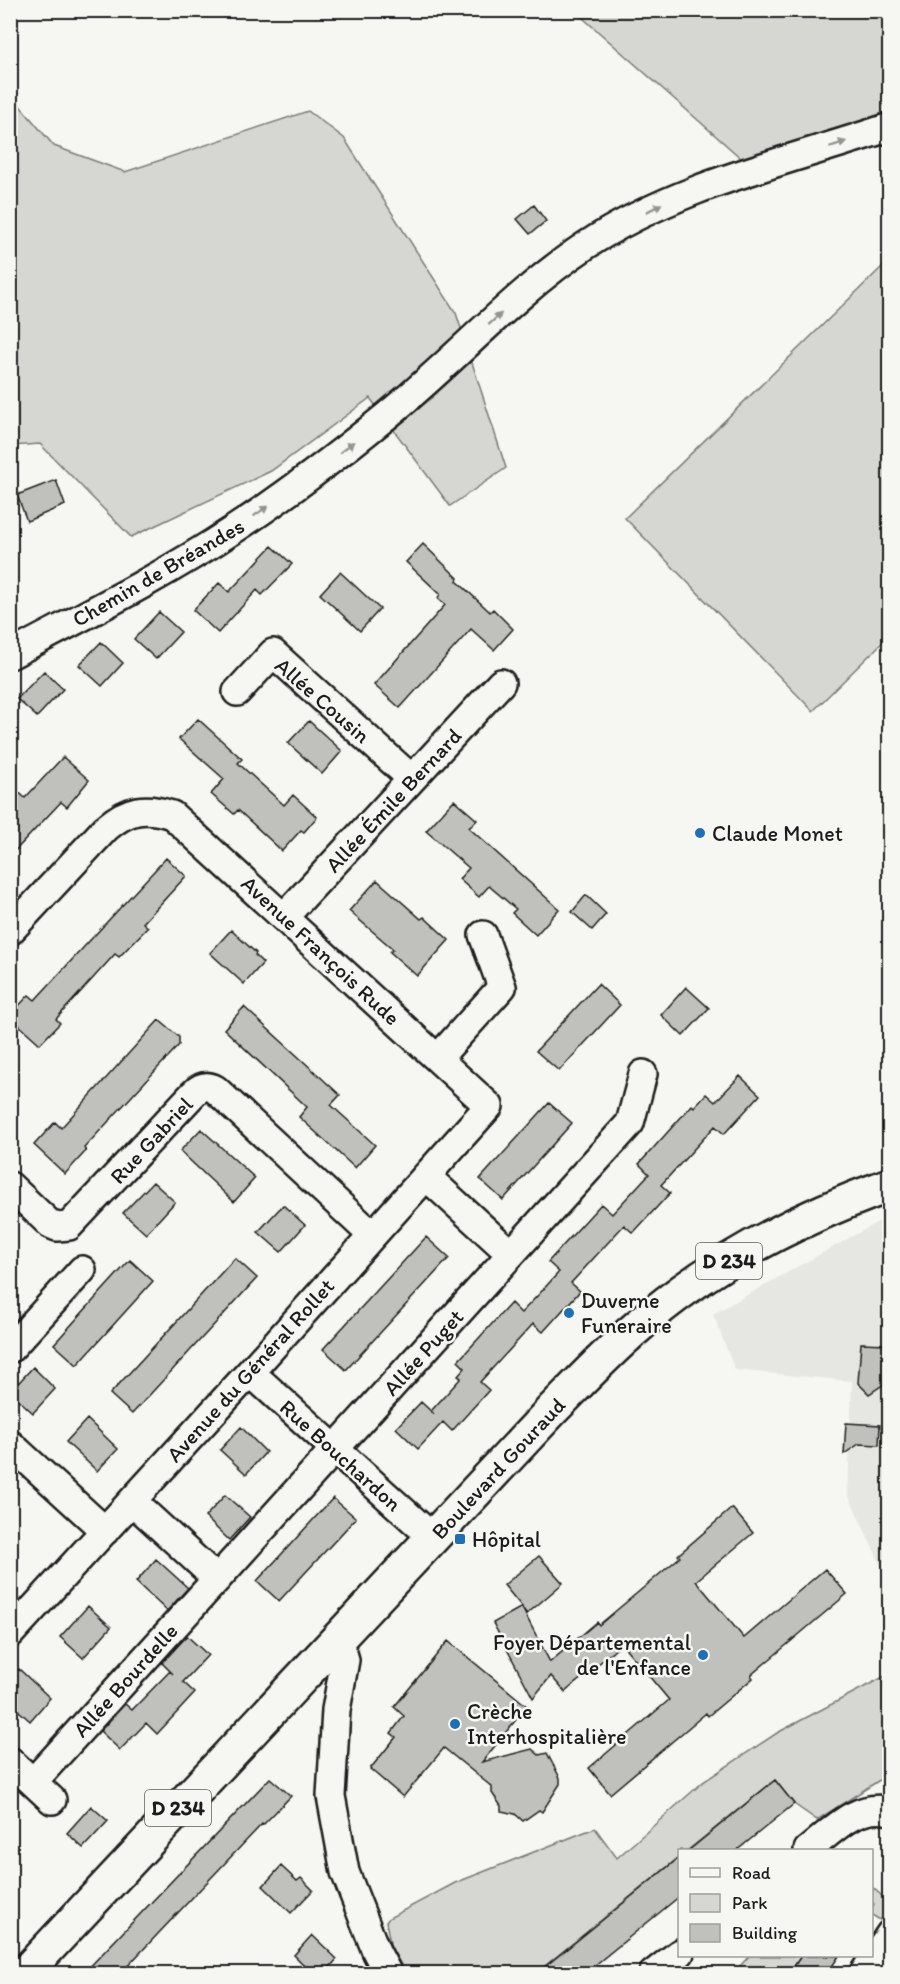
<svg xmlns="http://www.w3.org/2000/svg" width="900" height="1984" font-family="Itim,sans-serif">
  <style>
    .built { fill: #e6e6e2 }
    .green { fill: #d6d6d2; stroke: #797977; stroke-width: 1.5 }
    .building { fill: #c0c0bd; stroke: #1c1c1c; stroke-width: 1.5 }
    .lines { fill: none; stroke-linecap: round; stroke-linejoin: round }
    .street-casing { stroke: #1c1c1c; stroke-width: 32 }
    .primary-casing { stroke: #1c1c1c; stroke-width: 38 }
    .street { stroke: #f6f6f2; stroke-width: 27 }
    .primary { stroke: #f6f6f2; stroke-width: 33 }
    .oneway { fill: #949492 }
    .poi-dot { fill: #1f6fb2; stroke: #f6f6f2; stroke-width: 2 }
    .labels { text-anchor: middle; stroke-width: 5; stroke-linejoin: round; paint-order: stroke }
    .shield { fill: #f6f6f2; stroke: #5d5d5c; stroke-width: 1.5 }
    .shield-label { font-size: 21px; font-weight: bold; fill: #1c1c1c }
    .street-label { font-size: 22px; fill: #1c1c1c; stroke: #f6f6f2 }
    .poi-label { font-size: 22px; fill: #1c1c1c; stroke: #f6f6f2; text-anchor: start }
  </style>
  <rect width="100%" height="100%" fill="#f6f6f2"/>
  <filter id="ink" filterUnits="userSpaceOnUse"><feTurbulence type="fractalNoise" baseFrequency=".0167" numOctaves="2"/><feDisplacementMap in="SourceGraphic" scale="12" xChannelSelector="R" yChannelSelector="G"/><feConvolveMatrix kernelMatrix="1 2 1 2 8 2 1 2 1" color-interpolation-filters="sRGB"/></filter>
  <g filter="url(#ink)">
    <path class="built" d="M 889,1220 L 889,1583 L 848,1494 L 852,1381 L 735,1370 L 713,1314 L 878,1222 Z"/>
    <path class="green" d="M 575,11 L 889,11 L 889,116 L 743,160 Z
      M 10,94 L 54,146 L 125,172 L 308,111 L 344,138 L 456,313 L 506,468 L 450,506 L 370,398 L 271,471 L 131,537 L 40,444 L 11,446 Z
      M 885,264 L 890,269 L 889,636 L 813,711 L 625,518 Z
      M 889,1674 L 889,1774 L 817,1820 L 794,1804 L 775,1780 L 688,1850 L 680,1850 L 679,1857 L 536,1973 L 406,1973 L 391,1948 L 386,1922 L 389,1918 L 455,1883 L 595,1828 L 617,1858 L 703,1782 L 777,1733 Z
      M 872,1887 L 889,1902 L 889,1909 L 880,1920 L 872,1915 L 872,1909 L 874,1904 L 872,1902 Z
      M 749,1956 L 801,1956 L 789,1973 L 733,1974 Z"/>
    <path class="building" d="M 534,205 L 546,221 L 530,234 L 517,219 Z
      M 56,480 L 65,505 L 27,521 L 17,495 Z
      M 423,544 L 458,578 L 457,581 L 490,612 L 493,609 L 513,629 L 494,650 L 471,629 L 400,708 L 374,685 L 445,605 L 438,598 L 440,594 L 406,562 Z
      M 272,546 L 292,564 L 262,595 L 257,590 L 218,633 L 193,610 L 219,583 L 229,592 Z
      M 340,572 L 380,609 L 360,631 L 320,594 Z
      M 159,612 L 181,632 L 156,659 L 134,639 Z
      M 101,642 L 123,663 L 102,686 L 79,665 Z
      M 44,671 L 63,689 L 37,717 L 17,699 Z
      M 198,719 L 242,759 L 238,763 L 284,805 L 293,795 L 317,817 L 304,832 L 301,830 L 282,851 L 238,810 L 234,814 L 211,794 L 224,779 L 179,739 Z
      M 309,721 L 342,751 L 322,774 L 288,743 Z
      M 63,757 L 89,780 L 67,807 L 61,802 L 10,856 L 10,784 L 25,798 Z
      M 454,800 L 477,820 L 469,828 L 559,909 L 536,935 L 512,913 L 516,909 L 489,886 L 479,897 L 459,879 L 469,868 L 426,831 Z
      M 166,858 L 186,876 L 143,923 L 148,927 L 119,957 L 115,954 L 56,1019 L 60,1023 L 40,1044 L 10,1017 L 10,1015 L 29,995 L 35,1000 Z
      M 377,880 L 421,919 L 424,917 L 449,940 L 417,976 L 390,952 L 393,949 L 349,911 Z
      M 586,895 L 606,914 L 592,930 L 572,912 Z
      M 231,930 L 256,953 L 255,955 L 263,963 L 244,984 L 210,953 Z
      M 598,984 L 620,1005 L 559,1071 L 536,1051 Z
      M 686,987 L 709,1008 L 683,1036 L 661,1015 Z
      M 244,1007 L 340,1095 L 331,1105 L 375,1145 L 355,1168 L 299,1117 L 307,1107 L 224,1029 Z
      M 159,1020 L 179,1037 L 179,1045 L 84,1148 L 86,1151 L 65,1174 L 34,1145 L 55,1122 L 61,1128 Z
      M 740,1076 L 760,1095 L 724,1134 L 715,1126 L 661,1185 L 670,1193 L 633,1233 L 624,1225 L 571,1283 L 580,1291 L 543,1332 L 533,1324 L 480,1382 L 489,1390 L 452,1431 L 443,1422 L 418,1449 L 396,1428 L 421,1402 L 434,1414 L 431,1411 L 461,1378 L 458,1376 L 465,1368 L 458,1361 L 511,1303 L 521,1313 L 540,1293 L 559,1272 L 548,1262 L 601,1204 L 612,1214 L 649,1174 L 639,1164 L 692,1105 L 694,1107 L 706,1094 L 715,1102 Z
      M 549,1103 L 572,1123 L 503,1200 L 480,1179 Z
      M 201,1129 L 255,1178 L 234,1202 L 180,1151 Z
      M 153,1182 L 175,1202 L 146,1234 L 123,1213 Z
      M 283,1205 L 305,1225 L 281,1252 L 258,1232 Z
      M 426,1237 L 449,1258 L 346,1370 L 323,1349 Z
      M 235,1258 L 257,1278 L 132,1414 L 110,1394 Z
      M 130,1260 L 153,1281 L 77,1365 L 54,1344 Z
      M 861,1343 L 886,1344 L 884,1384 L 869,1394 L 858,1383 Z
      M 33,1367 L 55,1389 L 33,1413 L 10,1392 Z
      M 87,1419 L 118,1449 L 97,1471 L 66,1442 Z
      M 846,1423 L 880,1425 L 879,1445 L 859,1444 L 844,1454 Z
      M 241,1427 L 266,1452 L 246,1474 L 220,1450 Z
      M 225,1495 L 250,1517 L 229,1540 L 205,1517 Z
      M 333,1498 L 356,1518 L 279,1601 L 257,1581 Z
      M 732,1508 L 753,1533 L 696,1581 L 744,1638 L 825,1569 L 847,1594 L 751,1675 L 753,1678 L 708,1716 L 706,1713 L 610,1794 L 589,1768 L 669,1700 L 622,1644 L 565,1692 L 551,1676 L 533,1698 L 493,1623 L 522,1607 L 504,1585 L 539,1556 L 563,1583 L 527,1614 L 522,1608 L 550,1662 L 597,1622 L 599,1625 L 680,1557 L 678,1555 Z
      M 156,1559 L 188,1588 L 167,1611 L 136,1582 Z
      M 88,1606 L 111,1627 L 83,1658 L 60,1637 Z
      M 187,1636 L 208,1655 L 183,1682 L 195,1693 L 157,1734 L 146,1723 L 120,1750 L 100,1731 L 125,1704 L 132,1710 L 170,1671 L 173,1674 L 162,1663 Z
      M 448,1641 L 527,1706 L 482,1762 L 532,1749 L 539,1755 L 547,1753 L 560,1778 L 560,1784 L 542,1812 L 539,1810 L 523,1821 L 515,1814 L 501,1811 L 501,1806 L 492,1793 L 492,1787 L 444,1748 L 403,1797 L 370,1769 L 396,1737 L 391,1733 L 404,1716 L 394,1707 Z
      M 19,1669 L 50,1698 L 30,1721 L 10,1703 L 10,1679 Z
      M 270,1778 L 291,1796 L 263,1825 L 262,1824 L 120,1974 L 83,1974 Z
      M 775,1780 L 794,1804 L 736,1851 L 688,1851 Z
      M 91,1806 L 108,1821 L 83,1848 L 67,1833 Z
      M 680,1857 L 680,1896 L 584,1974 L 536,1974 Z
      M 281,1866 L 297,1881 L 301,1878 L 313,1890 L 291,1913 L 263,1886 Z
      M 312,1935 L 337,1959 L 324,1974 L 313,1974 L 294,1955 Z
      M 801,1956 L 839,1956 L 827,1974 L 789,1974 Z"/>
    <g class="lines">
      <defs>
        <path id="street" d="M 10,655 C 85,615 162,577 233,530 C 284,497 332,460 379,422 C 450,366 510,296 585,246 C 677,185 786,162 890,127
          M 237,692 L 273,653 L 412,779
          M 284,917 L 501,683
          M 10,931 L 106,828 C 128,809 145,806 172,815 L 489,1106 L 250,1372 L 10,1634
          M 438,1058 L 502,987 L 483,935
          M 426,1176 L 511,1254
          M 10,1186 L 50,1224 L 57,1227 L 69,1226 L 194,1093 C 201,1086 207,1085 215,1089 L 372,1235
          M 10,1349 L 82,1270
          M 250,1372 L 432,1537
          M 10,1444 L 105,1531
          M 132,1501 L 217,1579
          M 334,1644 L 343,1653 L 345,1660 L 336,1710 L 331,1796 L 345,1872 L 376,1951 L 388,1974
          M 10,1761 L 52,1800
          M 33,1782 L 630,1123 L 643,1074
          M 808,1850 C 831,1832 857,1802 890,1811
          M 653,1974 L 680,1953
          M 863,1974 L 890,1934"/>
        <path id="primary" d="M 24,1974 L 553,1409 C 580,1382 606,1354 635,1329 C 708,1264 798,1218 890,1185"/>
      </defs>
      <use href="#street" class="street-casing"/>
      <use href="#primary" class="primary-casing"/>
      <use href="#street" class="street"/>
      <use href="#primary" class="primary"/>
    </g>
    <defs><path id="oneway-solid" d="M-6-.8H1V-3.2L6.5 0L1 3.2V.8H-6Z" transform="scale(1.5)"/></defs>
    <g class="oneway">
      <use href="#oneway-solid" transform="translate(838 144) rotate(-18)"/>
      <use href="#oneway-solid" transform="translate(654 208) rotate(-27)"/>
      <use href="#oneway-solid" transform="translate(495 319) rotate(-42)"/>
      <use href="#oneway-solid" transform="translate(347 447) rotate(-38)"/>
      <use href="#oneway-solid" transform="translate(261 511) rotate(-35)"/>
    </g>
  </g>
  <g class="poi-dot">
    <circle cx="700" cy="833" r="6"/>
    <circle cx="569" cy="1313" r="6"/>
    <rect x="454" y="1533" width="12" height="12" rx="3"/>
    <circle cx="703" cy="1655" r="6"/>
    <circle cx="455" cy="1724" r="6"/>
  </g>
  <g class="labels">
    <g class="shield">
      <rect x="696" y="1243" width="66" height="36" rx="4.5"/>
      <rect x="145" y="1790" width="66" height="36" rx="4.5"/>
    </g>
    <g class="shield-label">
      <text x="729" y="1268">D 234</text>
      <text x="178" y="1815">D 234</text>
    </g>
    <g class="street-label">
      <text transform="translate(158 572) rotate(-30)" y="8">Chemin de Bréandes</text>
      <text transform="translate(323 700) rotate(41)" y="8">Allée Cousin</text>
      <text transform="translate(393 800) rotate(-47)" y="8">Allée Émile Bernard</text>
      <text transform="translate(321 950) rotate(43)" y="8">Avenue François Rude</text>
      <text transform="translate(151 1140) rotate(-47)" y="8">Rue Gabriel</text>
      <text transform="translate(423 1352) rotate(-48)" y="8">Allée Puget</text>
      <text transform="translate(250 1370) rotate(-48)" y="8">Avenue du Général Rollet</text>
      <text transform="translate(341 1455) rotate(42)" y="8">Rue Bouchardon</text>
      <text transform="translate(498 1468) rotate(-47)" y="8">Boulevard Gouraud</text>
      <text transform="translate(125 1680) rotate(-48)" y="8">Allée Bourdelle</text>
    </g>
    <g class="poi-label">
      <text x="712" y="841">Claude Monet</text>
      <text x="581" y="1308">Duverne<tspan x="581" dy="25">Funeraire</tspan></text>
      <text x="472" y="1547">Hôpital</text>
      <text x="691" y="1650" text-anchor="end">Foyer Départemental<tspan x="691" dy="25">de l'Enfance</tspan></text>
      <text x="467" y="1719">Crèche<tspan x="467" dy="25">Interhospitalière</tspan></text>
    </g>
  </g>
  <rect width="900" height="1984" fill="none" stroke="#f6f6f2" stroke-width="36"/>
  <rect x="18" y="18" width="864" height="1948" fill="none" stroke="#1c1c1c" stroke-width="2" filter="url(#ink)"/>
  <rect x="678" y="1849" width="195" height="108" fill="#f6f6f2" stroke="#9f9f9c" stroke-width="1.5"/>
  <rect x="690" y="1868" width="30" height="9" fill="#f6f6f2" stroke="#9f9f9c" stroke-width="1.5"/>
  <text x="732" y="1879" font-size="18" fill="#1c1c1c">Road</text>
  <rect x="690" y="1894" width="30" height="18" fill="#d6d6d2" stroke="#9f9f9c" stroke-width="1.5"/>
  <text x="732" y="1909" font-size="18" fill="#1c1c1c">Park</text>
  <rect x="690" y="1924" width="30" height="18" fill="#c0c0bd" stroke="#9f9f9c" stroke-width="1.5"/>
  <text x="732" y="1939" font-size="18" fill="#1c1c1c">Building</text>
</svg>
